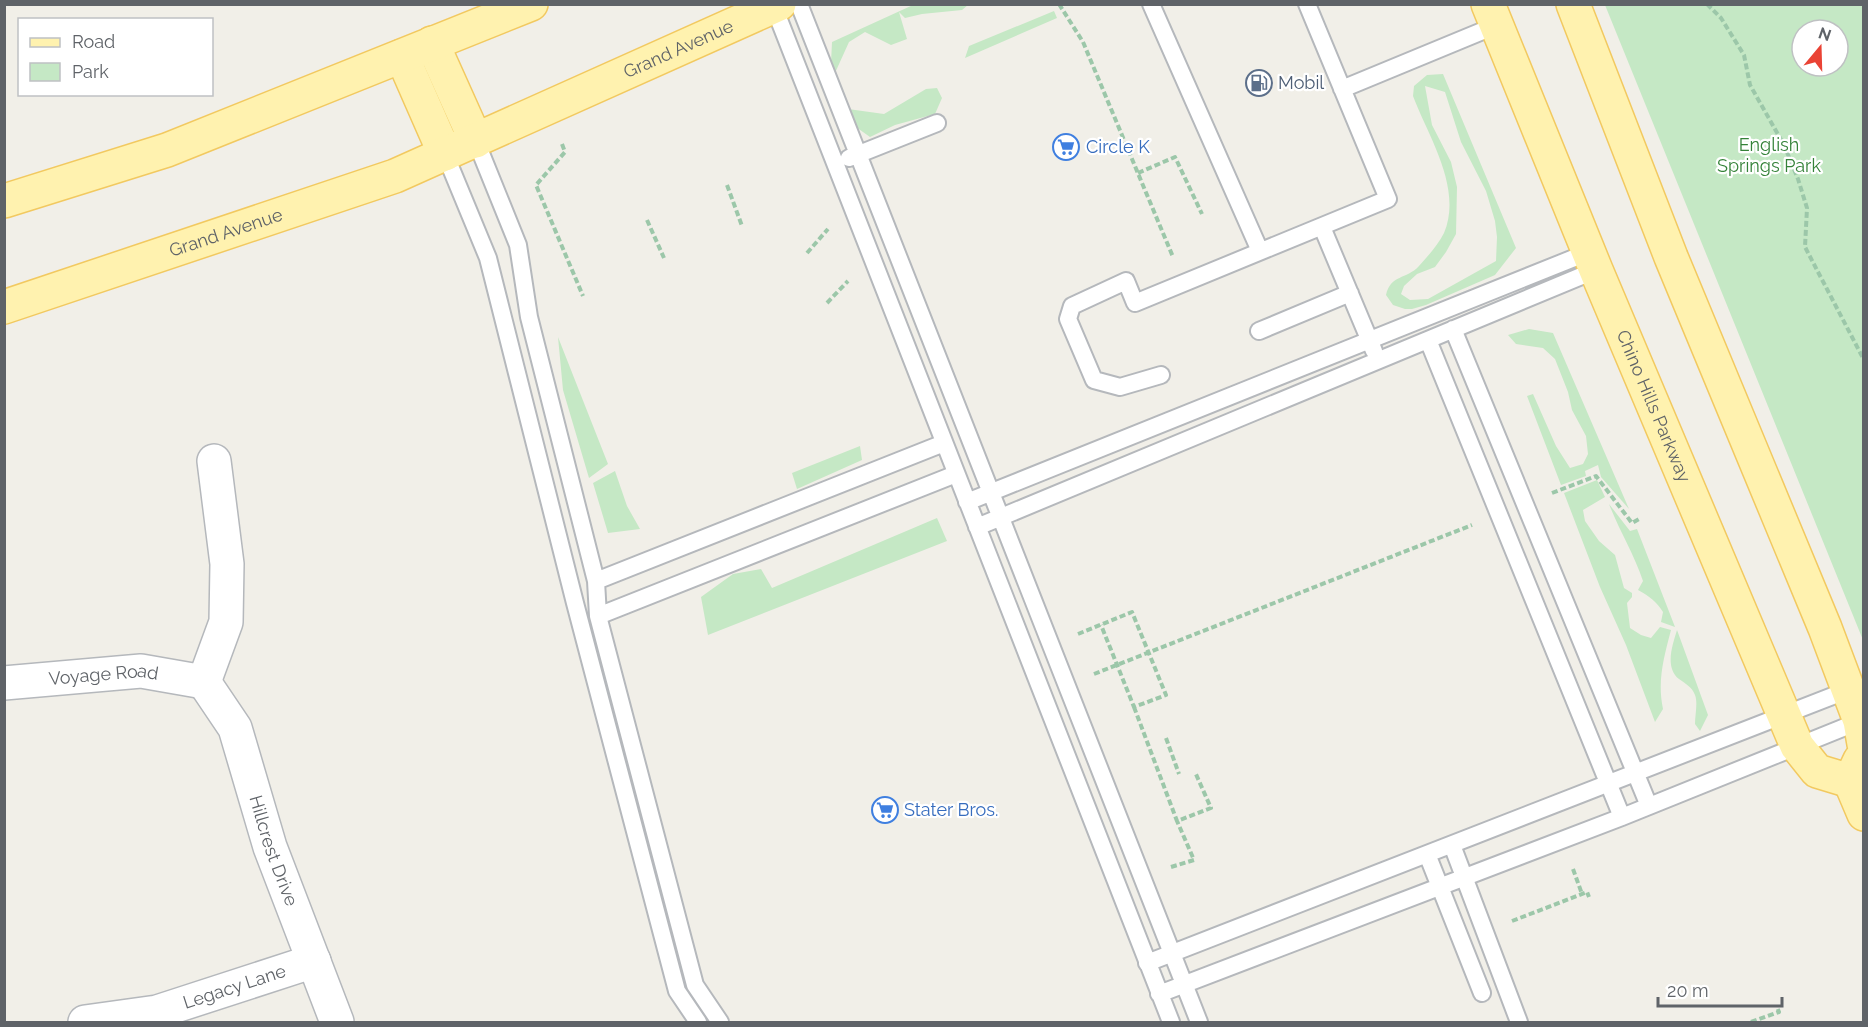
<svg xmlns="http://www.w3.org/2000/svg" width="1868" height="1027" font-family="Raleway,sans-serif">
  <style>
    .green { fill: #c5e8c5; fill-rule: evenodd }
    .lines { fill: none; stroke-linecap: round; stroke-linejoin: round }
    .lane-casing { stroke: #b5b8bc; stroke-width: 20 }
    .street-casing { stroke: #b5b8bc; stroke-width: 36 }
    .primary-casing { stroke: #f2c960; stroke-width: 36 }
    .path { stroke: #9cc7a9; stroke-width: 4; stroke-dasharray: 6 3; stroke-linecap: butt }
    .lane { stroke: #fff; stroke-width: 16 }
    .street { stroke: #fff; stroke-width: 33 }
    .primary { stroke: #fff2af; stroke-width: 33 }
    .labels { text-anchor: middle; stroke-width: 4.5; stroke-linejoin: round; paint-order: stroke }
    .street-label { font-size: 18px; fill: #5f6368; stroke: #fff }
    .service-label { font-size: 18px; fill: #4e5e75; stroke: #fff; text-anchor: start }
    .park-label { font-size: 18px; fill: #348238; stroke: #fff }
    .shop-label { font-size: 18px; fill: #366cbe; stroke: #fff; text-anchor: start }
  </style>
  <rect width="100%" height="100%" fill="#f1efe8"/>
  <path class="green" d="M 913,5 L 968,5 L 962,10 L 922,14 L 905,18 L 899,12 L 907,39 L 891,45 L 865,32 L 849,42 L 830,84 L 832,42 Z
    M 1605,5 L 1863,5 L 1863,640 ZM 1802,30 L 1838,30 L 1838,66 L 1802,66 Z
    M 1054,11 L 1057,18 L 965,58 L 969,46 Z
    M 1443,74 L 1516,248 L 1495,275 L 1426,305 L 1412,309 L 1405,309 L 1393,305 L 1386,295 C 1391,274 1406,280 1419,266 C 1428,256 1438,245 1444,233 C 1463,188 1428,136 1413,96 L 1414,86 L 1427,75 ZM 1425,86 L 1445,92 L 1461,142 L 1486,191 L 1495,221 L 1497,237 L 1496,261 L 1428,299 L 1410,300 L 1401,294 L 1404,286 L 1417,274 L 1435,267 L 1446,252 L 1456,234 L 1457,187 L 1451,162 L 1432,125 Z
    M 937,88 L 942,98 L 935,114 L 895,125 L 870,137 L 856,127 L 848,109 L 884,114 L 926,89 Z
    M 1529,329 L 1553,333 L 1629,509 L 1601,477 L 1598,465 L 1585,471 L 1586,476 L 1561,485 L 1527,396 L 1533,394 L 1556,446 L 1570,468 L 1583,464 L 1588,454 L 1586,436 L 1572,410 L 1568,392 L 1555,359 L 1543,348 L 1516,344 L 1508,335 Z
    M 558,337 L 608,464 L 589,478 L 563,390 Z
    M 860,446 L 862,460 L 797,489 L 792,473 Z
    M 615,471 L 627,506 L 640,529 L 608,533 L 593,483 Z
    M 1597,480 L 1605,497 L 1583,510 L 1585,521 L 1599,541 L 1615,555 L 1624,588 L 1632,593 L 1632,597 L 1627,603 L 1630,628 L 1641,635 L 1651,638 L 1660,627 L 1671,630 C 1664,657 1657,681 1663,709 L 1655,722 L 1626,645 L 1600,587 L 1564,493 Z
    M 1609,504 L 1630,531 L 1637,529 L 1675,627 L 1661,622 L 1663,612 C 1657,602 1649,596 1638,590 L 1643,581 C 1634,554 1619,530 1609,504 Z
    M 937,518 L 947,541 L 708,635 L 701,597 L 733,574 L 761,569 L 772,588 Z
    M 1677,630 L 1708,715 L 1700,731 L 1695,724 C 1695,715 1698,703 1695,695 C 1692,687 1686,684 1679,679 C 1664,667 1673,644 1677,630 Z"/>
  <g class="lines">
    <defs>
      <path id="lane" d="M 799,4 L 1199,1022
        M 1151,4 L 1260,251
        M 774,7 L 1171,1022
        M 1342,89 L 1497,25
        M 476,141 L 518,245 L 529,317 L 596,581 L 598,616 L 695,985 L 720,1022
        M 445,154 L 488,258 L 575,603 L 677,991 L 698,1022
        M 849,158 L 937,123
        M 1322,227 L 1374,351
        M 1453,329 L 1649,806
        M 1259,331 L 1350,293
        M 1428,340 L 1622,817
        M 1161,375 L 1120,387 L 1094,380 L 1068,319 L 1072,306 L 1126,281 L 1135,303 L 1388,199 L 1307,4
        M 967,502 L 1589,252
        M 977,527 L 1596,270
        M 596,581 L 944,443
        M 598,616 L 956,474
        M 1452,845 L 1519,1022
        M 1427,854 L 1482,993
        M 1147,963 L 1848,690
        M 1159,994 L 1622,817 L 1860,721"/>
      <g id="street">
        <path id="s1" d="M 204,682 L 235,728 L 270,847 L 337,1022"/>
        <path d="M 204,682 L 226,622 L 227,564 L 214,461"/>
        <path id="s2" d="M 4,683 L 141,671 L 204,682"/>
        <path id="s3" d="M 85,1022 L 157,1012 L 314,961"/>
      </g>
      <g id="primary">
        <path id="s4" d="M 1488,4 L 1596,270 L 1797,746 L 1817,771 L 1850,781"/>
        <path d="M 1573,4 L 1671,257 L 1825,628 L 1860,721 L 1864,744"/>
        <path d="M 432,43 L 476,141"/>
        <path d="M 402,56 L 445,154"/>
        <path d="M 4,201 L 167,150 L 531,4"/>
        <path id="s5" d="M 4,307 L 395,176 L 779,4"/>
        <path d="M 1860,760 L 1850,781 L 1864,814"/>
      </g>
    </defs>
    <use href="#lane" class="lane-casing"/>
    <use href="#street" class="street-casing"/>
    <use href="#primary" class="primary-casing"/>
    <path class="path" d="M 1059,4 L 1083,42 L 1173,257
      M 1707,4 L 1721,18 L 1744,55 L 1750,85 L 1784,145 L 1798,179 L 1807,208 L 1805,247 L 1864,360
      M 562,144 L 565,152 L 536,185 L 583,296
      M 1138,173 L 1175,157 L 1202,214
      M 727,185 L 742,226
      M 647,220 L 664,258
      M 807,253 L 828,229
      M 827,303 L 848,281
      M 1552,493 L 1596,476 L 1632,523 L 1639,519
      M 1078,634 L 1132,612 L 1166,695 L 1134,707 L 1101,625
      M 1094,674 L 1472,525
      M 1134,707 L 1177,821 L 1211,808 L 1195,772
      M 1166,738 L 1179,774
      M 1171,867 L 1194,860 L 1177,821
      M 1573,869 L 1582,894
      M 1512,921 L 1587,892 L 1589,897
      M 1751,1022 L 1779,1012 L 1777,1007"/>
    <use href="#lane" class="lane"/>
    <use href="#street" class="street"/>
    <use href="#primary" class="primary"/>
  </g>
  <defs>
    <symbol id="fuel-ring" viewBox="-11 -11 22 22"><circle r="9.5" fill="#fff" stroke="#5c6f8a" stroke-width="1.5"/><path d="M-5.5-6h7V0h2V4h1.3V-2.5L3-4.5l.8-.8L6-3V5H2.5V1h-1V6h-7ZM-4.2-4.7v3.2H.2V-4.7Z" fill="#5c6f8a"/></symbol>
    <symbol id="supermarket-ring" viewBox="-11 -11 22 22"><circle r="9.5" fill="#fff" stroke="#3f7fe0" stroke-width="1.5"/><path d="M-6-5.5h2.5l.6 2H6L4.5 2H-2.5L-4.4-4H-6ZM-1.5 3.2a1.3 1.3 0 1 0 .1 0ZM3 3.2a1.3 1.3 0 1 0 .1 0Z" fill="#3f7fe0"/></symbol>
  </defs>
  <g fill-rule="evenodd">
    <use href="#fuel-ring" x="1244" y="68" width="30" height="30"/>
    <use href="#supermarket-ring" x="1051" y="132" width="30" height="30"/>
    <use href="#supermarket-ring" x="870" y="795" width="30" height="30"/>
  </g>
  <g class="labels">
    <g class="street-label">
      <text dy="6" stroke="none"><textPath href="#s5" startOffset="723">Grand Avenue</textPath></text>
      <text dy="6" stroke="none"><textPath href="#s5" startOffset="234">Grand Avenue</textPath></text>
      <text dy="6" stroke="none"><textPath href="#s4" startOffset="435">Chino Hills Parkway</textPath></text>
      <text dy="6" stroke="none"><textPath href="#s2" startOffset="100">Voyage Road</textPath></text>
      <text dy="6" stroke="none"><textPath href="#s1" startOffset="184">Hillcrest Drive</textPath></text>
      <text dy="6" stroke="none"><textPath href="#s3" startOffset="154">Legacy Lane</textPath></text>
    </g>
    <g class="service-label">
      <text x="1278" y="89">Mobil</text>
    </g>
    <g class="park-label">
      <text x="1769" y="151">English<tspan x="1769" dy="21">Springs Park</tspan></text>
    </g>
    <g class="shop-label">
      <text x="1086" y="153">Circle K</text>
      <text x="904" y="816">Stater Bros.</text>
    </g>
  </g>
  <rect width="1868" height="1027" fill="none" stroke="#5f6368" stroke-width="12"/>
  <rect x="18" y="18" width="195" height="78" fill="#ffffff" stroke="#bfc1c3" stroke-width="1.5"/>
  <rect x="30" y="38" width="30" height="9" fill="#fff2af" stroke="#bfc1c3" stroke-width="1.5"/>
  <text x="72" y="48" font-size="18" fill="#5f6368">Road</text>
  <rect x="30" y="63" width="30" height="18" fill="#c5e8c5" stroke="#bfc1c3" stroke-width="1.5"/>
  <text x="72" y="78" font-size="18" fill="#5f6368">Park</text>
  <g transform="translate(1820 48) rotate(19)"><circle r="28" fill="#ffffff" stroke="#bfc1c3" stroke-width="1.5"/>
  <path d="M0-4.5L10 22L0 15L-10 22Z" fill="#ea4335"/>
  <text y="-9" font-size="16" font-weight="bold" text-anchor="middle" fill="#5f6368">N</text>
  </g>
  <path d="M1658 997v9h124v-9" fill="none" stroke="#5f6368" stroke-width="3"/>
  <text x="1667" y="997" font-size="18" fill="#5f6368" stroke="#ffffff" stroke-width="4.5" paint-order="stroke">20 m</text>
</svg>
